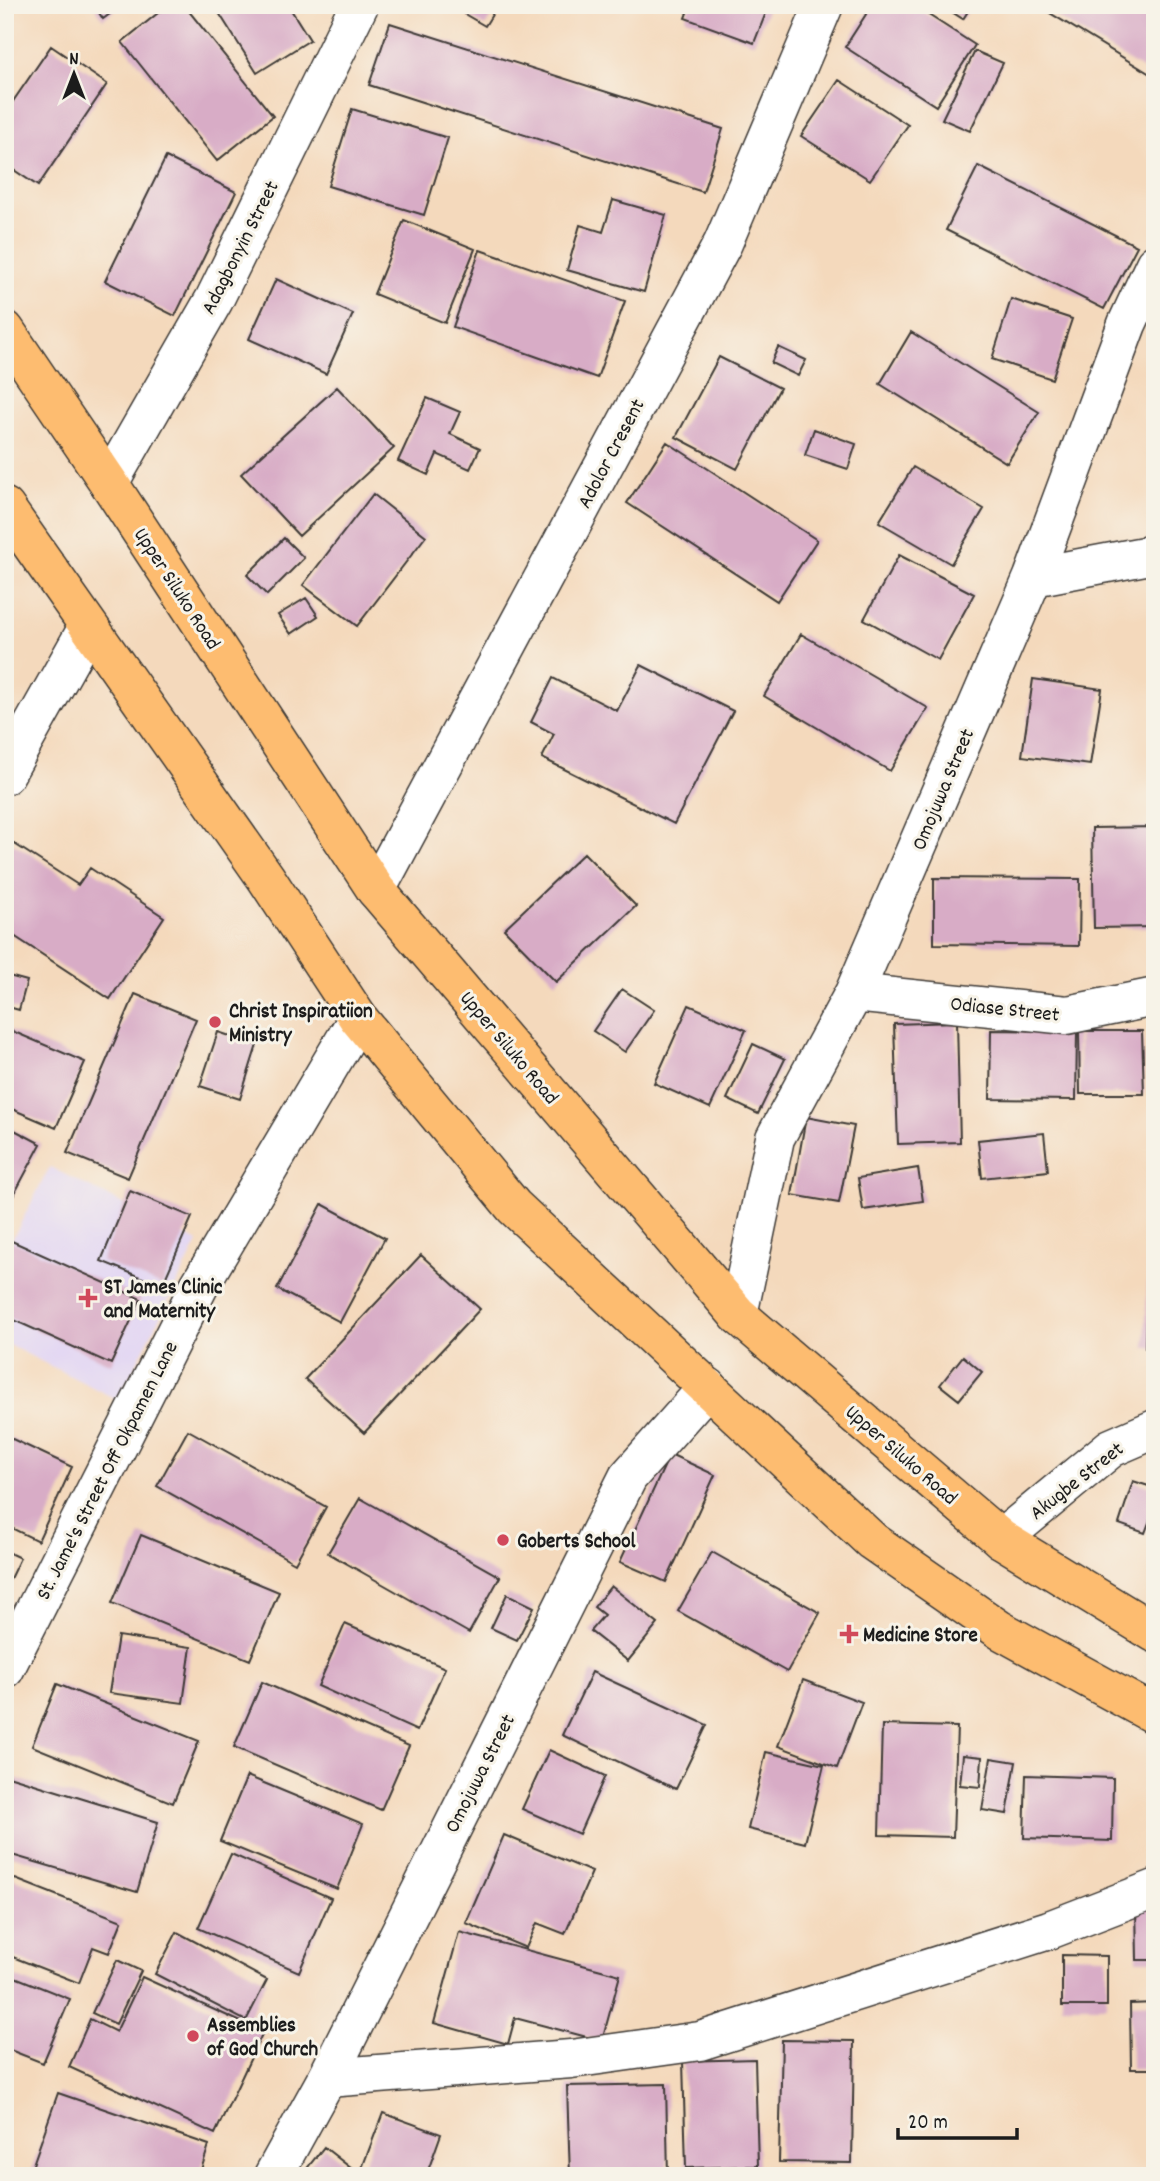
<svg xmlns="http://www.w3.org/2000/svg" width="1160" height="2181" font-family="Dekko,sans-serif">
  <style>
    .built { fill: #e1d4f4 }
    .building { fill: #d8acc6 }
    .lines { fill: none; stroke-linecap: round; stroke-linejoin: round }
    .minor-casing { stroke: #3c3834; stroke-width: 41 }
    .primary-casing { stroke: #3c3834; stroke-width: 41 }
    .minor { stroke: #fff; stroke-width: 38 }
    .primary { stroke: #fdbc6f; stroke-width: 38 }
    .poi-dot { fill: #d1495b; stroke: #f7f3e8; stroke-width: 2.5 }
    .labels { text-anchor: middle; stroke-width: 6; stroke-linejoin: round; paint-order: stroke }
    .street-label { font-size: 21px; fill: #1c1c1c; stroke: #f7f3e8 }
    .poi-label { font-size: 21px; font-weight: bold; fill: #1c1c1c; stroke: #f7f3e8; text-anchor: start }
  </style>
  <rect width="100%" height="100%" fill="#f7f3e8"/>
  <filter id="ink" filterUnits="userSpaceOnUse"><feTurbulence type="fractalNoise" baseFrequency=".0143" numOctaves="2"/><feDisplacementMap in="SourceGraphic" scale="14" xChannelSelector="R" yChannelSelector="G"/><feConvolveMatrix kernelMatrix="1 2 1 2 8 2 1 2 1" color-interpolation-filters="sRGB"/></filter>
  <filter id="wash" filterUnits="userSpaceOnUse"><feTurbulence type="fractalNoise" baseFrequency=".00686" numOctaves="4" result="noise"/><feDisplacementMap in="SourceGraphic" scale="28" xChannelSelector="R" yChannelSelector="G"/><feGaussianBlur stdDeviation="1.57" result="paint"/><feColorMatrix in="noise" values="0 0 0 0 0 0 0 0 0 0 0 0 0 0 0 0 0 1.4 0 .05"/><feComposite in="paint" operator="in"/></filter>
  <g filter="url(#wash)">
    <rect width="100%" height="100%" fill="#f4d9bc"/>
    <path class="built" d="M 50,1167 L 198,1242 L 118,1400 L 5,1343 L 5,1253 Z"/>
    <g id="blocks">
      <path class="building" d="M 94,5 L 122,5 L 103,19 Z
        M 168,5 L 184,5 L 273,116 L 217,161 L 122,42 Z
        M 214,5 L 288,5 L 310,40 L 257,73 Z
        M 449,5 L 498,5 L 485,26 Z
        M 690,5 L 769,5 L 754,43 L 685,18 Z
        M 872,5 L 913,5 L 975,45 L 936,106 L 845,47 Z
        M 941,5 L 972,5 L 963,19 Z
        M 1054,5 L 1140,5 L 1155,14 L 1155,77 L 1050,13 Z
        M 390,23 L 723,129 L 703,192 L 369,85 Z
        M 51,46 L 107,84 L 38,186 L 5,164 L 5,113 Z
        M 975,51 L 1003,63 L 970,131 L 942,119 Z
        M 839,80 L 908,125 L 870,180 L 801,136 Z
        M 352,109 L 448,138 L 424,215 L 328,186 Z
        M 166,157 L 236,192 L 175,316 L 105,281 Z
        M 978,166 L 1137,246 L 1104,309 L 946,230 Z
        M 613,200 L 666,215 L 644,292 L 567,270 L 580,225 L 603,232 Z
        M 404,220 L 475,249 L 445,323 L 374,294 Z
        M 480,250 L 625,301 L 597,378 L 453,327 Z
        M 276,279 L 353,314 L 326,374 L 249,339 Z
        M 1011,299 L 1072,319 L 1052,379 L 992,359 Z
        M 911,332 L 1039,412 L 1007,463 L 880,384 Z
        M 778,347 L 806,360 L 798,376 L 771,363 Z
        M 719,357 L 780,388 L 737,469 L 676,437 Z
        M 337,387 L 394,448 L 299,536 L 241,474 Z
        M 427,398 L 460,412 L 450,434 L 480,448 L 470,469 L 437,454 L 428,475 L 398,461 Z
        M 814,429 L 856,444 L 848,469 L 805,455 Z
        M 667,442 L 817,540 L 777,601 L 627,503 Z
        M 913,467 L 984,509 L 951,564 L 879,522 Z
        M 373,494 L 426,536 L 357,626 L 303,585 Z
        M 284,538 L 304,558 L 267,595 L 247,575 Z
        M 899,555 L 974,594 L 938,660 L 864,619 Z
        M 306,598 L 318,616 L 291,634 L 278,615 Z
        M 801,634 L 928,708 L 890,771 L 764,696 Z
        M 641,665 L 733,711 L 674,824 L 542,758 L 554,734 L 531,722 L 553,678 L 617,711 Z
        M 1033,679 L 1102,689 L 1090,765 L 1022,756 Z
        M 1155,827 L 1155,927 L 1094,928 L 1092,828 Z
        M 13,843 L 78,885 L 90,868 L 164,917 L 110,999 L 5,930 L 5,856 Z
        M 584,853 L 636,906 L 556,982 L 504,929 Z
        M 934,878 L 1080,879 L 1079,946 L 934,944 Z
        M 5,975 L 27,981 L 19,1010 L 5,1006 Z
        M 622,989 L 654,1010 L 625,1052 L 593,1031 Z
        M 135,994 L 196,1019 L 128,1178 L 67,1153 Z
        M 689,1005 L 746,1030 L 710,1108 L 654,1083 Z
        M 957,1022 L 960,1142 L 898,1144 L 894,1024 Z
        M 5,1028 L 85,1062 L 56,1128 L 5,1106 Z
        M 991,1030 L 1077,1031 L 1076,1100 L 990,1099 Z
        M 1079,1031 L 1142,1031 L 1144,1094 L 1080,1094 Z
        M 218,1032 L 257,1045 L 240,1099 L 200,1086 Z
        M 753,1044 L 785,1059 L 758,1114 L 727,1099 Z
        M 806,1117 L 854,1126 L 839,1203 L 792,1195 Z
        M 5,1125 L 41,1144 L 10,1202 L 5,1200 Z
        M 1044,1133 L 1048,1171 L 982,1178 L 978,1140 Z
        M 918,1168 L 923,1201 L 863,1210 L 858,1178 Z
        M 130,1191 L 192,1217 L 162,1286 L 101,1261 Z
        M 322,1204 L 385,1238 L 340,1322 L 277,1289 Z
        M 1149,1231 L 1155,1231 L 1155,1348 L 1145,1348 Z
        M 5,1238 L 141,1299 L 111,1364 L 5,1316 Z
        M 421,1255 L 480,1309 L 364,1433 L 305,1379 Z
        M 963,1356 L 982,1372 L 959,1400 L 940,1385 Z
        M 188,1430 L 326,1507 L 295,1563 L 157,1486 Z
        M 6,1436 L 72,1467 L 38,1541 L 5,1525 Z
        M 670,1454 L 715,1475 L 666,1582 L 620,1562 Z
        M 1133,1481 L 1155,1488 L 1155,1507 L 1145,1533 L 1119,1524 Z
        M 360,1498 L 500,1577 L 469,1633 L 328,1553 Z
        M 141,1535 L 279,1592 L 250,1660 L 112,1603 Z
        M 5,1551 L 20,1558 L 5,1589 Z
        M 712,1552 L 820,1613 L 787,1672 L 678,1611 Z
        M 611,1586 L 658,1624 L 628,1661 L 590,1631 L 604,1615 L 594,1607 Z
        M 507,1594 L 534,1607 L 517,1640 L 491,1628 Z
        M 345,1624 L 445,1668 L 417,1731 L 318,1686 Z
        M 118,1636 L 191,1647 L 183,1703 L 109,1693 Z
        M 592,1672 L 707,1725 L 676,1789 L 562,1735 Z
        M 803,1680 L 862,1702 L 837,1768 L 778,1746 Z
        M 262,1682 L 409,1746 L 381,1810 L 234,1747 Z
        M 57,1684 L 199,1741 L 173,1803 L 32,1746 Z
        M 882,1725 L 957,1727 L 953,1837 L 879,1835 Z
        M 549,1750 L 605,1776 L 579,1834 L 522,1809 Z
        M 766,1752 L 824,1765 L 805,1843 L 748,1829 Z
        M 963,1755 L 982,1757 L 980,1787 L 960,1785 Z
        M 991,1758 L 1016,1762 L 1007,1814 L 982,1810 Z
        M 5,1775 L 158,1822 L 137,1892 L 5,1853 Z
        M 1026,1775 L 1113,1778 L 1112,1841 L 1024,1838 Z
        M 247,1776 L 363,1824 L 337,1889 L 220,1841 Z
        M 504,1835 L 592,1872 L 565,1934 L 537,1923 L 526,1948 L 466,1923 Z
        M 231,1854 L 331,1898 L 299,1972 L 198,1928 Z
        M 5,1875 L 122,1921 L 109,1953 L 93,1947 L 79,1983 L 5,1954 Z
        M 1136,1904 L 1155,1904 L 1155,1960 L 1137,1960 Z
        M 177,1932 L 267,1980 L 246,2021 L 155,1974 Z
        M 459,1932 L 620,1975 L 602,2041 L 515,2018 L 508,2044 L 434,2023 Z
        M 1062,1955 L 1107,1956 L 1107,2006 L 1062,2006 Z
        M 117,1960 L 141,1971 L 116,2024 L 92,2013 Z
        M 5,1973 L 70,1999 L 43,2063 L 5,2048 Z
        M 142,1977 L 263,2032 L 215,2134 L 69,2067 L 90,2019 L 116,2032 Z
        M 1155,2003 L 1155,2069 L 1131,2069 L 1130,2004 Z
        M 782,2040 L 854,2041 L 852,2163 L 779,2162 Z
        M 755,2059 L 758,2166 L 686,2168 L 683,2061 Z
        M 666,2084 L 668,2176 L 570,2176 L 567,2086 Z
        M 58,2093 L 209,2145 L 199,2176 L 29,2176 Z
        M 383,2113 L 441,2134 L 426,2176 L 359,2176 Z
        M 324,2147 L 352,2169 L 346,2176 L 301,2176 Z"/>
    </g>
  </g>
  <g filter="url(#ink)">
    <use href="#blocks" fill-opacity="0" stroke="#3c3834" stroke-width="2"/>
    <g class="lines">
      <defs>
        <path id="minor" d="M 109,483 L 214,300 L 359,5
          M 1033,577 L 1155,554
          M 5,775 L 88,627
          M 376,890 L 723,243 L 824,5
          M 854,993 L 1067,1015 L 1155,997
          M 738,1315 L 775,1138 L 854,993 L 1033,577 L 1127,324 L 1155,264
          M 1001,1539 L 1111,1448 L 1155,1429
          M 5,1669 L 199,1286 L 358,1018
          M 327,2078 L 571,2059 L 700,2041 L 1049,1930 L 1155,1889
          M 273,2176 L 327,2078 L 628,1477 L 708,1387"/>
        <path id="primary" d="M 5,330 L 109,483 L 376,890 L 738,1315 L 1001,1539 L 1155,1633
          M 5,507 L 266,878 L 358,1018 L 514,1207 L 872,1541 L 1000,1630 L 1155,1715"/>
      </defs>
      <use href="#minor" class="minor-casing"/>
      <use href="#primary" class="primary-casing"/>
      <use href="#minor" class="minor"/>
      <use href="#primary" class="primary"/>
    </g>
  </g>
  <g class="poi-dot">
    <circle cx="215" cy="1022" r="7"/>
    <path d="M84.5 1287.5h7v7h7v7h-7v7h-7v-7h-7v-7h7z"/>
    <circle cx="503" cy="1540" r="7"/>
    <path d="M845.5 1623.5h7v7h7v7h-7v7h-7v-7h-7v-7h7z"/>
    <circle cx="193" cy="2036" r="7"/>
  </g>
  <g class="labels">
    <g class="street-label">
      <text transform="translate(239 247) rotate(-63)" y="7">Adagbonyin Street</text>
      <text transform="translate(610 453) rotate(-62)" y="7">Adolor Cresent</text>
      <text transform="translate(178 588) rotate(57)" y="7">Upper Siluko Road</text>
      <text transform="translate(942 789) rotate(-67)" y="7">Omojuwa Street</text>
      <text transform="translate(1005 1008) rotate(6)" y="7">Odiase Street</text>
      <text transform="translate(510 1047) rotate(50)" y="7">Upper Siluko Road</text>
      <text transform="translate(902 1454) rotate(41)" y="7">Upper Siluko Road</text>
      <text transform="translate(106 1470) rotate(-63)" y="7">St. Jame's Street Off Okpamen Lane</text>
      <text transform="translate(1076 1480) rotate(-38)" y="7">Akugbe Street</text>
      <text transform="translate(479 1773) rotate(-63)" y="7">Omojuwa Street</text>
    </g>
    <g class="poi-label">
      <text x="229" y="1017">Christ Inspiratiion<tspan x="229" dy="24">Ministry</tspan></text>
      <text x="104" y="1293">ST James Clinic<tspan x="104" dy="24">and Maternity</tspan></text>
      <text x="517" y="1547">Goberts School</text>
      <text x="863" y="1641">Medicine Store</text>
      <text x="207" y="2031">Assemblies<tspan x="207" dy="24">of God Church</tspan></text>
    </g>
  </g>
  <rect width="1160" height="2181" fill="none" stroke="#f7f3e8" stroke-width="28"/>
  <g transform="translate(74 74)" stroke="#f7f3e8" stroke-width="5" paint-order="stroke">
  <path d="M0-5L12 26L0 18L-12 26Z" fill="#1c1c1c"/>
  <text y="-10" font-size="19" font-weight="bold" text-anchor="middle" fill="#1c1c1c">N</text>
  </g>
  <path d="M898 2128v10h119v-10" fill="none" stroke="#1c1c1c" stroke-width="3.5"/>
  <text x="908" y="2128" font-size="21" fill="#1c1c1c" stroke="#f7f3e8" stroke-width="5" paint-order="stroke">20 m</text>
</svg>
